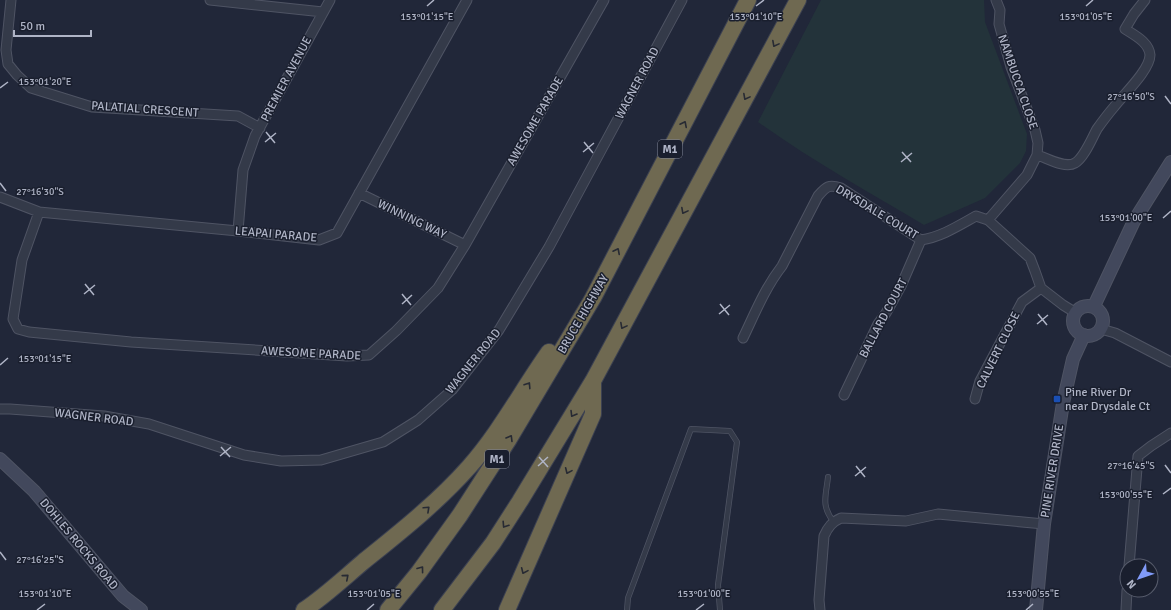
<svg xmlns="http://www.w3.org/2000/svg" width="1171" height="610" font-family="Signika,sans-serif">
  <style>
    .green { fill: #23333a }
    .lines { fill: none; stroke-linecap: round; stroke-linejoin: round }
    .lane-casing { stroke: #4f5464; stroke-width: 6 }
    .street-casing { stroke: #4f5464; stroke-width: 11 }
    .secondary-casing { stroke: #4f5464; stroke-width: 14 }
    .highway-casing { stroke: #3c4151; stroke-width: 18 }
    .lane { stroke: #343a49; stroke-width: 4.5 }
    .street { stroke: #343a49; stroke-width: 9 }
    .secondary { stroke: #42485c; stroke-width: 12 }
    .highway { stroke: #6f6951; stroke-width: 16 }
    .oneway { stroke: #272a33 }
    .ticks { fill: none; stroke: #afb4c6; stroke-width: 1.5 }
    .transit-dot { fill: #1a4fb4; stroke: #1a1f2e; stroke-width: 1.5 }
    .labels { text-anchor: middle; stroke-width: 3; stroke-linejoin: round; paint-order: stroke }
    .shield { fill: #1a1f2e; stroke: #828798; stroke-width: 1 }
    .shield-label { font-size: 11px; font-weight: bold; fill: #afb4c6 }
    .street-label { font-size: 12px; fill: #afb4c6; stroke: #1a1f2e }
    .poi-label { font-size: 12px; fill: #afb4c6; stroke: #1a1f2e; text-anchor: start }
    .ticks-label { font-size: 10px; text-anchor: middle; fill: #afb4c6; stroke: #1a1f2e; stroke-width: 3; stroke-linejoin: round; paint-order: stroke }
  </style>
  <rect width="100%" height="100%" fill="#212739"/>
  <path class="green" d="M 821,0 L 984,0 L 985,22 L 1027,134 L 1026,151 L 1020,163 L 985,198 L 924,225 C 868,192 811,160 758,122 Z"/>
  <g class="lines">
    <defs>
      <path id="lane" d="M 828,477 C 826,496 821,505 833,521
        M 627,610 L 628,598 L 691,429 L 730,431 L 737,442 L 718,585 L 720,610"/>
      <path id="street" d="M 11,0 L 6,50 L 8,64 L 17,75 L 31,88 L 92,107 L 238,116 L 260,128
        M 210,0 L 323,12
        M 1037,155 C 1047,158 1065,169 1075,163 C 1084,158 1092,138 1097,129 C 1102,122 1108,114 1114,107 C 1123,95 1150,70 1150,55 C 1149,42 1134,35 1125,29 L 1134,14 L 1145,0
        M 359,193 L 465,245
        M 0,197 L 39,212 L 238,231 L 319,240 L 337,233 L 467,0
        M 39,212 L 22,260 L 13,319 L 18,329 L 29,332 L 131,342 L 347,356 L 369,355 L 396,331 L 438,288 L 465,245 L 604,0
        M 988,220 L 1027,175 L 1037,155 L 1038,143 L 1035,130 L 1011,67 L 999,24 L 1000,10 L 996,0
        M 238,231 L 243,170 L 255,136 L 330,0
        M 1101,329 L 1115,333 L 1171,362
        M 743,338 C 755,313 765,288 782,266 L 818,196 C 826,187 828,184 841,188 L 921,240 C 941,237 958,226 976,216 L 988,220 L 1030,258 L 1035,271 L 1041,288 L 1063,305 L 1076,313
        M 844,395 L 878,324 L 886,313 L 901,286 L 921,240
        M 975,399 L 980,381 L 1022,302 L 1041,288
        M 0,409 L 10,409 L 104,416 L 149,424 L 244,455 L 281,461 L 321,460 L 383,442 L 418,420 L 452,390 L 499,330 L 549,247 L 682,0
        M 1129,566 L 1138,456 L 1151,446 L 1171,433
        M 820,610 L 819,600 L 824,536 C 828,527 832,522 841,518 L 906,521 L 938,514 L 1044,524
        M 1126,610 L 1127,590"/>
      <path id="secondary" d="M 1094,306 L 1134,221 L 1171,162
        M1073 321a15 15 0 1 1 30 0a15 15 0 1 1-30 0Z
        M 0,459 L 34,491 L 123,596 L 141,610
        M 1036,610 L 1044,524 L 1063,403 L 1073,359 L 1084,335"/>
      <path id="highway" d="M 304,610 C 325,596 344,578 363,562 C 400,532 437,503 469,467 C 500,432 522,390 549,352
        M 388,610 L 419,572 L 460,515 L 509,439 L 593,298 L 748,0
        M 442,610 L 493,543 L 520,501 L 593,381 L 798,0
        M 507,610 L 593,414 L 593,382"/>
    </defs>
    <use href="#lane" class="lane-casing"/>
    <use href="#street" class="street-casing"/>
    <use href="#secondary" class="secondary-casing"/>
    <use href="#highway" class="highway-casing"/>
    <use href="#lane" class="lane"/>
    <use href="#street" class="street"/>
    <use href="#secondary" class="secondary"/>
    <use href="#highway" class="highway"/>
  </g>
  <defs><path id="oneway-chevron" d="M-2-3.5L2.5 0L-2 3.5" fill="none" stroke-width="1.6" stroke-linecap="round" stroke-linejoin="round"/></defs>
  <g class="oneway">
    <use href="#oneway-chevron" transform="translate(775 44) rotate(118)"/>
    <use href="#oneway-chevron" transform="translate(746 97) rotate(118)"/>
    <use href="#oneway-chevron" transform="translate(684 124) rotate(-63)"/>
    <use href="#oneway-chevron" transform="translate(684 211) rotate(118)"/>
    <use href="#oneway-chevron" transform="translate(617 251) rotate(-63)"/>
    <use href="#oneway-chevron" transform="translate(623 326) rotate(118)"/>
    <use href="#oneway-chevron" transform="translate(528 385) rotate(-57)"/>
    <use href="#oneway-chevron" transform="translate(573 414) rotate(121)"/>
    <use href="#oneway-chevron" transform="translate(510 438) rotate(-59)"/>
    <use href="#oneway-chevron" transform="translate(568 471) rotate(114)"/>
    <use href="#oneway-chevron" transform="translate(427 509) rotate(-43)"/>
    <use href="#oneway-chevron" transform="translate(505 525) rotate(123)"/>
    <use href="#oneway-chevron" transform="translate(421 569) rotate(-53)"/>
    <use href="#oneway-chevron" transform="translate(524 571) rotate(114)"/>
    <use href="#oneway-chevron" transform="translate(346 577) rotate(-41)"/>
  </g>
  <path class="ticks" d="M 427,6 L 434,0M 756,6 L 764,0M 1086,6 L 1093,0M 0,88 L 8,82M 1165,96 L 1171,104M 266,132 L 275,143M 265,142 L 276,133M 584,142 L 593,153M 583,152 L 594,143M 902,152 L 911,162M 901,162 L 912,153M 0,183 L 6,191M 1163,218 L 1171,211M 85,284 L 94,295M 84,294 L 95,285M 402,294 L 411,305M 402,304 L 412,295M 720,304 L 729,315M 719,314 L 730,305M 1038,314 L 1047,325M 1037,324 L 1048,315M 0,365 L 8,358M 221,447 L 230,457M 220,456 L 231,447M 539,457 L 548,467M 1165,465 L 1171,473M 538,466 L 548,457M 856,466 L 865,477M 855,476 L 866,467M 1163,494 L 1171,488M 0,552 L 6,560M 37,610 L 45,604M 367,610 L 374,604M 696,610 L 704,604M 1026,610 L 1033,604"/>
  <rect class="transit-dot" x="1053" y="395" width="8" height="8" rx="2"/>
  <g class="labels">
    <g class="shield">
      <rect x="658" y="140" width="24" height="18" rx="3"/>
      <rect x="485" y="450" width="24" height="18" rx="3"/>
    </g>
    <g class="shield-label">
      <text x="670" y="153">M1</text>
      <text x="497" y="463">M1</text>
    </g>
    <g class="street-label">
      <text transform="translate(286 79) rotate(-62)" y="4">PREMIER AVENUE</text>
      <text transform="translate(1018 82) rotate(71)" y="4">NAMBUCCA CLOSE</text>
      <text transform="translate(637 83) rotate(-62)" y="4">WAGNER ROAD</text>
      <text transform="translate(145 109) rotate(4)" y="4">PALATIAL CRESCENT</text>
      <text transform="translate(535 121) rotate(-60)" y="4">AWESOME PARADE</text>
      <text transform="translate(877 212) rotate(31)" y="4">DRYSDALE COURT</text>
      <text transform="translate(412 219) rotate(26)" y="4">WINNING WAY</text>
      <text transform="translate(276 234) rotate(5)" y="4">LEAPAI PARADE</text>
      <text transform="translate(583 314) rotate(-60)" y="4">BRUCE HIGHWAY</text>
      <text transform="translate(883 318) rotate(-62)" y="4">BALLARD COURT</text>
      <text transform="translate(998 350) rotate(-64)" y="4">CALVERT CLOSE</text>
      <text transform="translate(311 353) rotate(3)" y="4">AWESOME PARADE</text>
      <text transform="translate(473 361) rotate(-51)" y="4">WAGNER ROAD</text>
      <text transform="translate(94 417) rotate(7)" y="4">WAGNER ROAD</text>
      <text transform="translate(1052 471) rotate(-81)" y="4">PINE RIVER DRIVE</text>
      <text transform="translate(79 544) rotate(50)" y="4">DOHLES ROCKS ROAD</text>
    </g>
    <g class="poi-label">
      <text x="1065" y="396">Pine River Dr<tspan x="1065" dy="14">near Drysdale Ct</tspan></text>
    </g>
  </g>
  <g class="ticks-label">
    <text x="427" y="20">153°01'15"E</text>
    <text x="756" y="20">153°01'10"E</text>
    <text x="1086" y="20">153°01'05"E</text>
    <text x="45" y="85">153°01'20"E</text>
    <text x="1131" y="100">27°16'50"S</text>
    <text x="40" y="195">27°16'30"S</text>
    <text x="1126" y="221">153°01'00"E</text>
    <text x="45" y="362">153°01'15"E</text>
    <text x="1131" y="469">27°16'45"S</text>
    <text x="1126" y="498">153°00'55"E</text>
    <text x="40" y="563">27°16'25"S</text>
    <text x="45" y="597">153°01'10"E</text>
    <text x="374" y="597">153°01'05"E</text>
    <text x="704" y="597">153°01'00"E</text>
    <text x="1033" y="597">153°00'55"E</text>
  </g>
  <g transform="translate(1139 578) rotate(230)"><circle r="19" fill="#1a1f2e" stroke="#565b6b"/>
  <path d="M0-3L7 15L0 10L-7 15Z" fill="#819bf9"/>
  <text y="-6" font-size="11" font-weight="bold" text-anchor="middle" fill="#afb4c6">N</text>
  </g>
  <path d="M14 30v6h77v-6" fill="none" stroke="#afb4c6" stroke-width="2"/>
  <text x="20" y="30" font-size="12" fill="#afb4c6" stroke="#1a1f2e" stroke-width="3" paint-order="stroke">50 m</text>
</svg>
